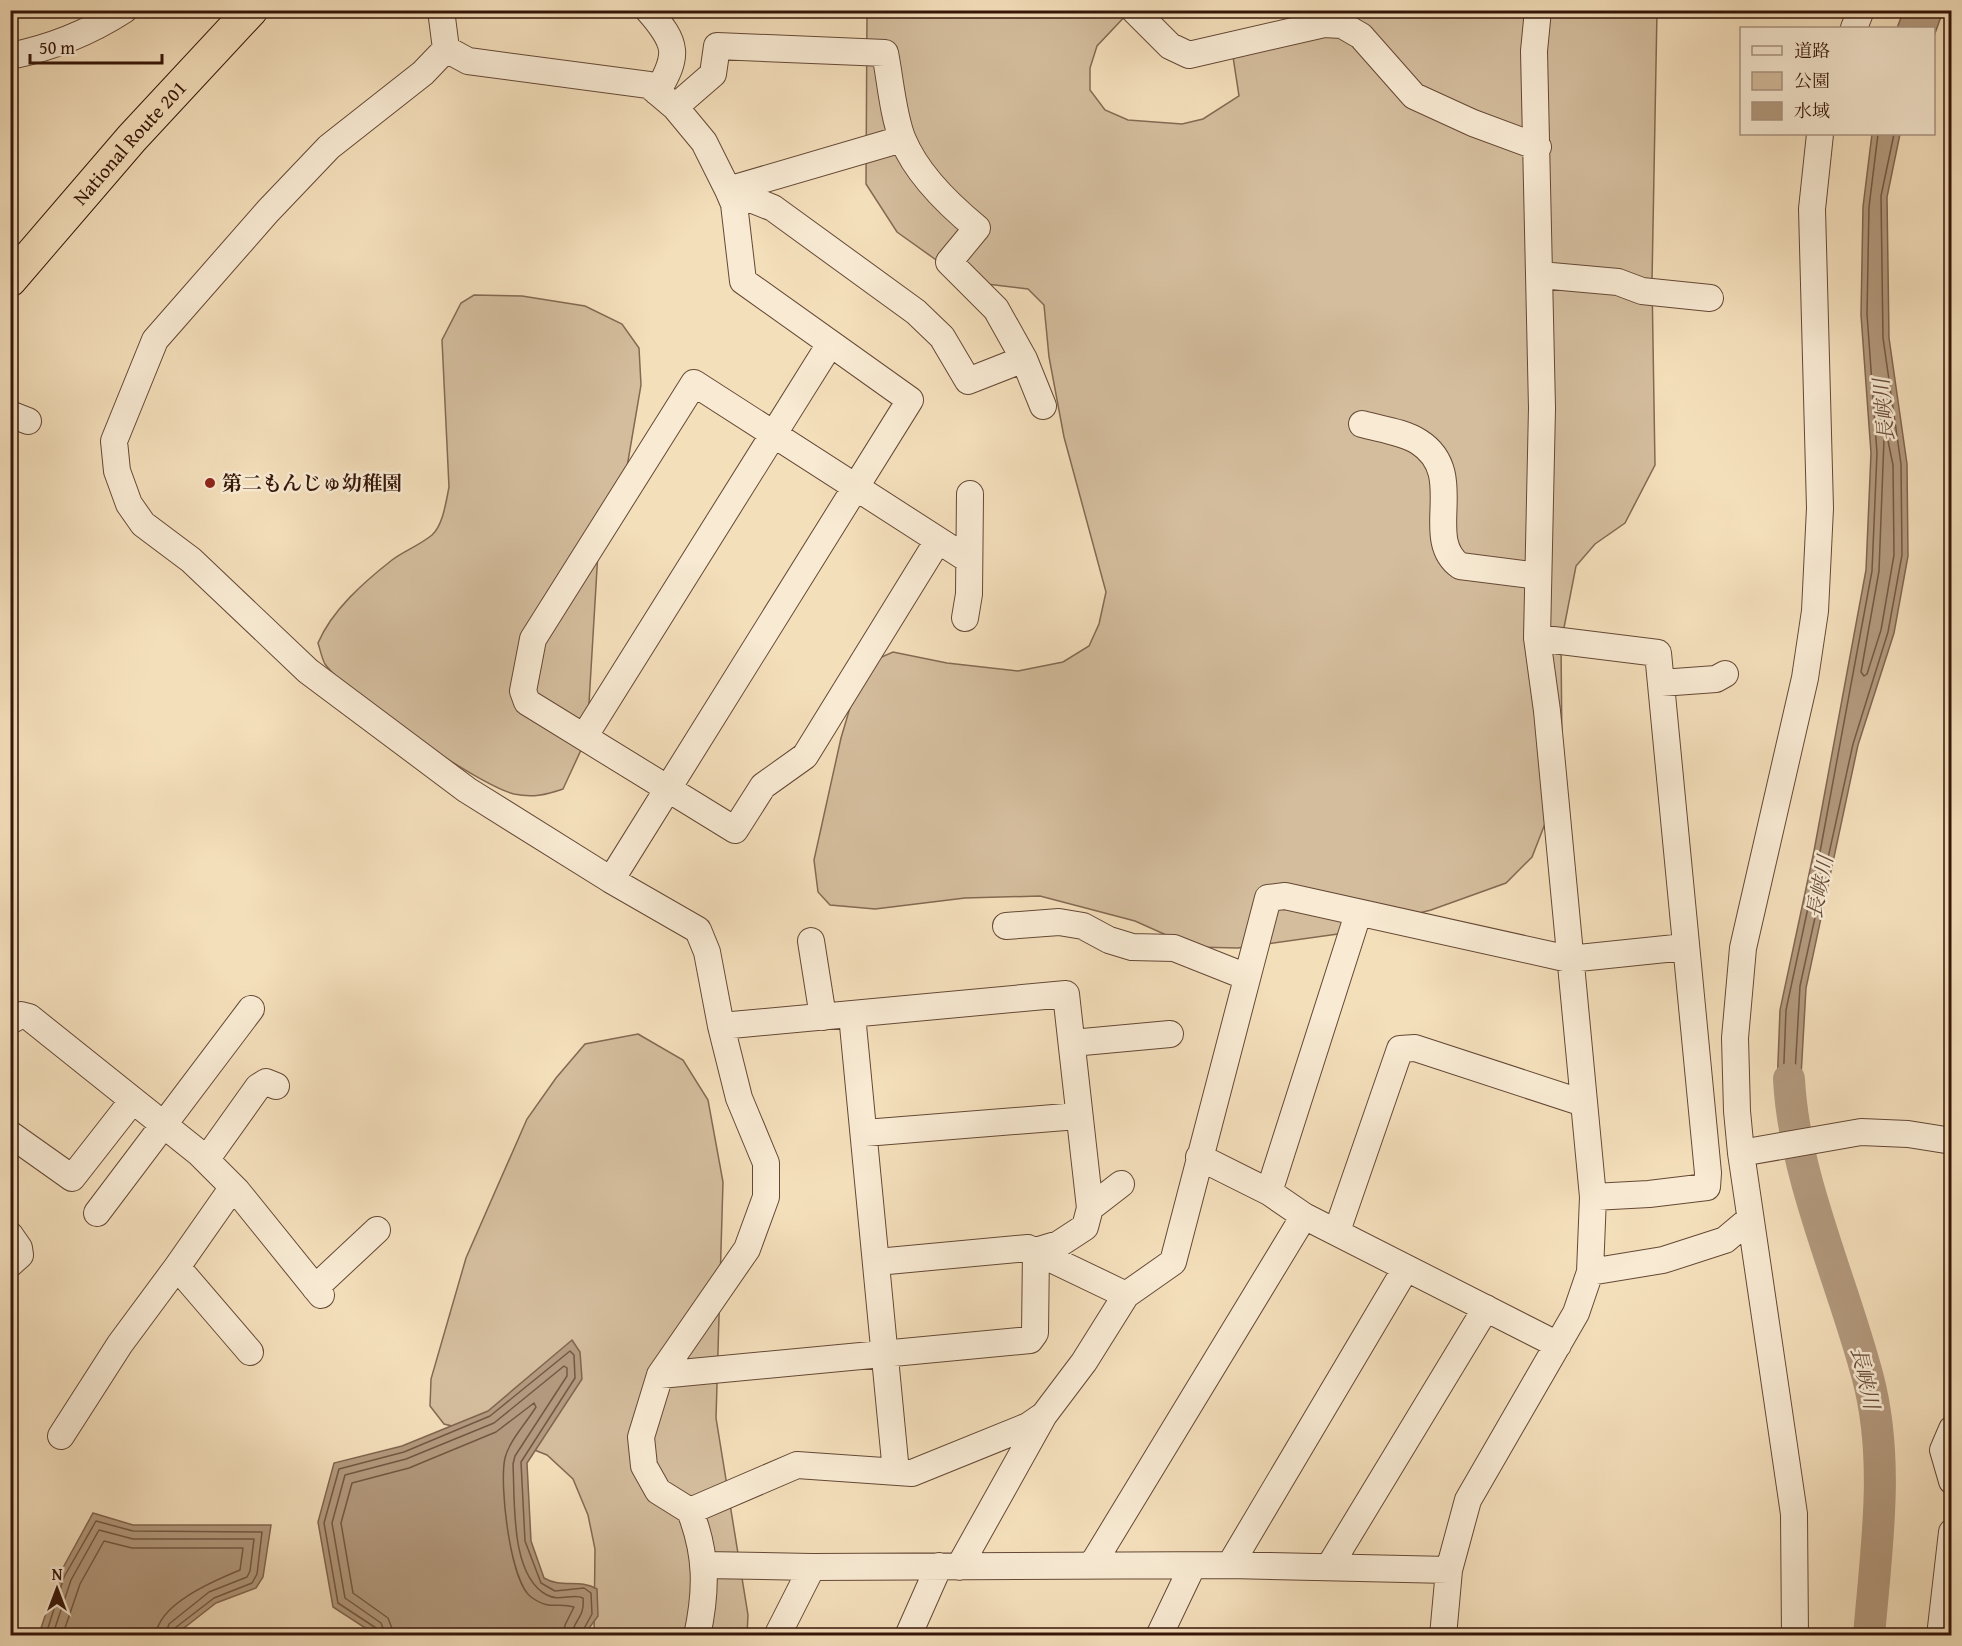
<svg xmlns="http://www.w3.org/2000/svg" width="1962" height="1646" font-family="'Gentium Book Plus','Noto Serif JP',serif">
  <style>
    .green { fill: #d4bd9d; stroke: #846952; stroke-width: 1.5 }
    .water { fill: #b39a7e; stroke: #81654f; stroke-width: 1.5 }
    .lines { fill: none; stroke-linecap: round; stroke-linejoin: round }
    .shore { stroke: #745843; stroke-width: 1.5 }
    .river { stroke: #b39a7e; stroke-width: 32 }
    .minor-casing { stroke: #654835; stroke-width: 28 }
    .highway-casing { stroke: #351508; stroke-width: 35 }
    .minor { stroke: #f8ead3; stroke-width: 26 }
    .highway { stroke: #f4dfbb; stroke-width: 33 }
    .poi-dot { fill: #8f2418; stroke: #f8ead3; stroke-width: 2 }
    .labels { text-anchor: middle; stroke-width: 5; stroke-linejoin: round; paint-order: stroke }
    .street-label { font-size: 20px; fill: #351508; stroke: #f8ead3 }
    .poi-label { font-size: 20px; font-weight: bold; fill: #351508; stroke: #f8ead3; text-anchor: start }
    .water-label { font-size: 21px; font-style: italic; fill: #674a37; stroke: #f8ead3 }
  </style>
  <rect width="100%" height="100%" fill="#f4dfbb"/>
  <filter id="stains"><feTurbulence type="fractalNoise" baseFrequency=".00333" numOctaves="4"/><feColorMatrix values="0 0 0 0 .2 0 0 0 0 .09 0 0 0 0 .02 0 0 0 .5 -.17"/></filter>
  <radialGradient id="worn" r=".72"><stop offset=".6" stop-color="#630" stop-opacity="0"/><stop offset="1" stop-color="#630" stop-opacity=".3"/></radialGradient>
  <path class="green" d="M 867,11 L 1130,11 L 1097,46 L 1090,68 L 1090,90 L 1105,110 L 1128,120 L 1182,124 L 1203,119 L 1239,96 L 1232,50 L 1299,34 L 1315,11 L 1657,11 L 1652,281 L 1655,465 L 1625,523 L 1595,544 L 1576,566 L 1561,643 L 1562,752 L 1548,816 L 1532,857 L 1506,883 L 1431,910 L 1338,934 L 1238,948 L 1193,947 L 1135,921 L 1040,896 L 965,898 L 875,909 L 830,905 L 818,892 L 814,860 L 841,738 L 857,684 L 877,659 L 893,652 L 947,663 L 1018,671 L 1063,662 L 1089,646 L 1099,624 L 1106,592 L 1064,437 L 1049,357 L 1044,305 L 1028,289 L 970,282 L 939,262 L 897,232 L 866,184 Z
    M 474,295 L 522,296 L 585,306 L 622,324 L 639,348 L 641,385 L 627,467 L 599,535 L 587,737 L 563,789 C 546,795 532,798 514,794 C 478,785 346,694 325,664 C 322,659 320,649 318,643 C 332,610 364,582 392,560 C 404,551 420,545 432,535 C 443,525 446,502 449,487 L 442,340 L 461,303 Z
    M 638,1034 L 683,1060 L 708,1100 L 723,1182 L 716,1418 L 748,1615 L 747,1635 L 594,1635 L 595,1549 L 588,1515 L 573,1479 L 547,1455 L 509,1440 L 444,1424 L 430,1406 L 431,1379 L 466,1258 L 527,1119 L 556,1078 L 585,1044 Z"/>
  <path class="water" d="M 1904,10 L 1943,10 L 1943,11 L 1934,36 L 1934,28 L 1897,28 Z
    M 1872,134 L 1900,134 L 1887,197 L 1889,338 L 1907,464 L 1908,556 L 1894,633 L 1858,745 L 1806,988 L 1799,1111 L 1787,1135 L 1777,1088 L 1780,1010 L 1814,851 L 1866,570 L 1871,453 L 1861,315 L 1863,207 Z
    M 572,1340 L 580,1352 L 582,1379 L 527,1463 L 531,1541 L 544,1578 C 562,1589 579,1578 597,1589 L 598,1616 L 584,1635 L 376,1635 L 333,1607 L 318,1522 L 334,1463 L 402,1446 L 488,1411 Z
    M 93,1513 L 133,1525 L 271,1525 L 263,1577 L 256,1588 L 216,1603 L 175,1635 L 43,1635 L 41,1628 L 59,1575 Z"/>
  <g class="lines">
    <path class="shore" d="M 1878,134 L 1869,207 L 1867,314 L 1877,453 L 1872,571 L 1820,852 L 1786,1010 L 1783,1087 L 1790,1110 L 1793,1107 L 1800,986 L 1853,744 L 1888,632 L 1902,555 L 1901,464 L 1883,338 L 1881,196 L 1894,134
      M 1887,436 L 1893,465 L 1894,555 L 1881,630 L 1867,674 L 1864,676 L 1861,672 L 1879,571 L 1884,439 Z
      M 48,1636 L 48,1628 L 64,1577 L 96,1521 L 133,1531 L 262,1532 L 257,1574 L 252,1583 L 214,1598 L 175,1628 L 172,1636
      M 56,1636 L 55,1628 L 71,1580 L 99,1530 L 133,1539 L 254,1539 L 250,1571 L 247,1577 L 209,1592 L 169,1624 L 165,1636
      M 65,1636 L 65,1628 L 80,1584 L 104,1541 L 132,1548 L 243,1548 L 240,1570 C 216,1580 157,1604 156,1636
      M 378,1636 L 376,1628 L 338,1603 L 324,1523 L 339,1469 L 404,1452 L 490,1416 L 570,1351 L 574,1355 L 575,1378 L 521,1462 L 525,1541 L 541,1583 L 555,1591 L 584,1588 L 591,1593 L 592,1614 L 580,1636
      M 386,1636 L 381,1623 L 345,1598 L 332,1523 L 345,1475 L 406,1459 L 494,1423 L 564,1366 L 567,1368 L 567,1376 L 515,1456 L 513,1464 C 515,1501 510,1576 547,1595 C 559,1602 573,1593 583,1598 C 585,1619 573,1619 572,1636
      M 395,1636 L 388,1618 L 353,1593 L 341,1523 L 352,1483 L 409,1468 L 496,1432 L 534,1403 L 536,1407 C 527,1422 509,1441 505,1458 C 499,1484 510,1581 531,1597 C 550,1611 557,1602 574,1607 L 565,1625 L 563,1636"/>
    <path class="river" d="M 1789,1079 C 1794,1178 1843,1282 1868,1378 C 1890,1462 1876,1550 1869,1636"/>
    <defs>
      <path id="minor" d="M 441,10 L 446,49 L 423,73 L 329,147 L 268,211 L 155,340 L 114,441 L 117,471 L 129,504 L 143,524 L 191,560 L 308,671 L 467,790 L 611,880 L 698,930 L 707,952 L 721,1026 L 739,1098 L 766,1163 L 766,1197 L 747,1249 L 660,1375 L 641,1437 L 644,1466 L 658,1491 L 690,1511 L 797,1465 L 912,1473 L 1028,1426 L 1044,1415
        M 648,10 C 678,44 679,55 657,92
        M 1134,10 L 1170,46 L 1189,55 L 1324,24 L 1342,25 L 1361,36 L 1414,96 L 1473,123 L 1538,147
        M 1854,28 L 1861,10
        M 446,49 L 468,61 L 649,85 L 675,107 L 704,142 L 728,190 L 734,204 L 743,281 L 910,400 L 611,880
        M 10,56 C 50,48 90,32 124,10
        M 675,107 L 713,74 L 717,46 L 885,53 C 890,77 893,117 903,140 C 917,174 949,205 977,228 L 949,262 L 996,309 L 1024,359 L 1043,406
        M 728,190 L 773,208 L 916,312 L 942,337 L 968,381 L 1024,359
        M 728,190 L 902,139
        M 1540,275 L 1618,282 L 1642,291 L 1710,298
        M 10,414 L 28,421
        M 1362,424 C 1380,429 1404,432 1419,442 C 1469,474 1421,538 1460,566 L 1538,576
        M 937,542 L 805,756 L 763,786 L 735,830 L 527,702 L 523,691 L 533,639 L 694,383 L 969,560
        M 965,618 L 969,594 L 970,494
        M 1537,638 L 1658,653 L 1708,1173 L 1707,1187 L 1649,1194 L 1593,1197
        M 1661,683 L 1716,679 L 1725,674
        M 584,737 L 830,344
        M 1006,926 L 1059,922 L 1083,926 L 1109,940 L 1132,947 L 1174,948 L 1247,977
        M 811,941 L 823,1017
        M 852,1015 L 896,1472
        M 10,1021 L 21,1015 L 29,1017 L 199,1153 L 237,1191 L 321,1295
        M 721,1026 L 1066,994 L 1090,1208 L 1085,1227 L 1059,1244 L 1036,1251
        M 1072,1043 L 1170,1034
        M 865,1133 L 1078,1116
        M 10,1134 L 72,1178 L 133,1100
        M 1741,1153 L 1861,1132 L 1908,1134 L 1952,1141
        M 1199,1157 L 1269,1192 L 1304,1216 L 1558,1345
        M 206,1160 L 258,1087 L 266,1082 L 276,1086
        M 233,1187 L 177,1267 L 250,1352
        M 1269,1192 L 1358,914
        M 1090,1208 L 1121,1184
        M 97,1213 L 251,1009
        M 1337,1231 L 1400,1049 L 1415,1048 L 1583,1103
        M 10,1235 L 19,1248 L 20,1255 L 10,1264
        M 877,1262 L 1028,1248 L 1126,1295
        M 1590,1272 L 1663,1260 L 1725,1240 L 1750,1219
        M 315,1288 L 377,1230
        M 660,1375 L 1030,1340 L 1035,1333 L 1036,1251
        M 1952,1429 L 1943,1450 L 1952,1481
        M 61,1436 L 120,1344 L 177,1267
        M 690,1511 C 707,1554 707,1590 697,1636
        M 704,1565 L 812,1567 L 1230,1565 L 1449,1570
        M 1092,1565 L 1304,1216
        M 1230,1565 L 1406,1268
        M 959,1567 L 1044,1415 L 1084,1362 L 1126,1295 L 1173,1262 L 1268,898 L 1285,896 L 1569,959 L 1685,947
        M 1329,1567 L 1486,1308
        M 777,1636 L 812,1567
        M 908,1636 L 939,1566
        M 1159,1636 L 1192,1567
        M 1443,1636 L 1449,1570 L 1468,1500 L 1576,1313 L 1590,1272 L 1593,1197 L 1547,711 L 1537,638 L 1542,408 L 1534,51 L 1538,10
        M 1795,1636 L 1794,1514 L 1741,1153 L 1737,1111 L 1735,1038 L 1743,948 L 1805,678 L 1815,611 L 1820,508 L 1812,209 L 1820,134
        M 1940,1636 L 1952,1532"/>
      <g id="highway">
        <path id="s1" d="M 10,280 L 132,138 L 251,10"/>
      </g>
    </defs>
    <use href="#minor" class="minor-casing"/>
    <use href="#highway" class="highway-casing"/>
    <use href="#minor" class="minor"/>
    <use href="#highway" class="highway"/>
  </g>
  <circle class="poi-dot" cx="210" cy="483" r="6"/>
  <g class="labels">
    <g class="street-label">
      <text dy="7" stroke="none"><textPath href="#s1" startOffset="182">National Route 201</textPath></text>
    </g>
    <g class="poi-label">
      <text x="222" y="490">第二もんじゅ幼稚園</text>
    </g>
    <g class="water-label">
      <text transform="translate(1884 410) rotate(-95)" y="7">長峡川</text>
      <text transform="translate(1820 887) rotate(-79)" y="7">長峡川</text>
      <text transform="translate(1865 1378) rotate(77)" y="7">長峡川</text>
    </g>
  </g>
  <rect width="1962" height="1646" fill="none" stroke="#f4dfbb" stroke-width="36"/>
  <rect x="12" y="12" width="1938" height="1622" fill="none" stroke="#351508" stroke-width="3"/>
  <rect x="18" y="18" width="1926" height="1610" fill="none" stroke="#351508" stroke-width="1.5"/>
  <rect x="1740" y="27" width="195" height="108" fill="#f8ead3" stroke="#aa9582" stroke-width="1.5"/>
  <rect x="1752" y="46" width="30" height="9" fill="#f8ead3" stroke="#aa9582" stroke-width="1.5"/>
  <text x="1794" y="57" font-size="18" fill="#351508">道路</text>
  <rect x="1752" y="72" width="30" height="18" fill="#d4bd9d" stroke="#aa9582" stroke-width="1.5"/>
  <text x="1794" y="87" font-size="18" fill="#351508">公園</text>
  <rect x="1752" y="102" width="30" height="18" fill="#b39a7e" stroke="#aa9582" stroke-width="1.5"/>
  <text x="1794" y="117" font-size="18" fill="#351508">水域</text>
  <g transform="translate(57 1589)" stroke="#f8ead3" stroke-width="4.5" paint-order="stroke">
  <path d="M0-4.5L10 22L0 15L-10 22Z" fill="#351508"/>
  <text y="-9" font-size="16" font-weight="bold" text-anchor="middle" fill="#351508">N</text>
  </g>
  <path d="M30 54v9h132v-9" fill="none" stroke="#351508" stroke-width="3"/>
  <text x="39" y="54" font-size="18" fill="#351508" stroke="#f8ead3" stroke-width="4.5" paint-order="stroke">50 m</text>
  <rect width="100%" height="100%" filter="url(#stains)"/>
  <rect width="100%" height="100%" fill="url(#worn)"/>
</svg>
